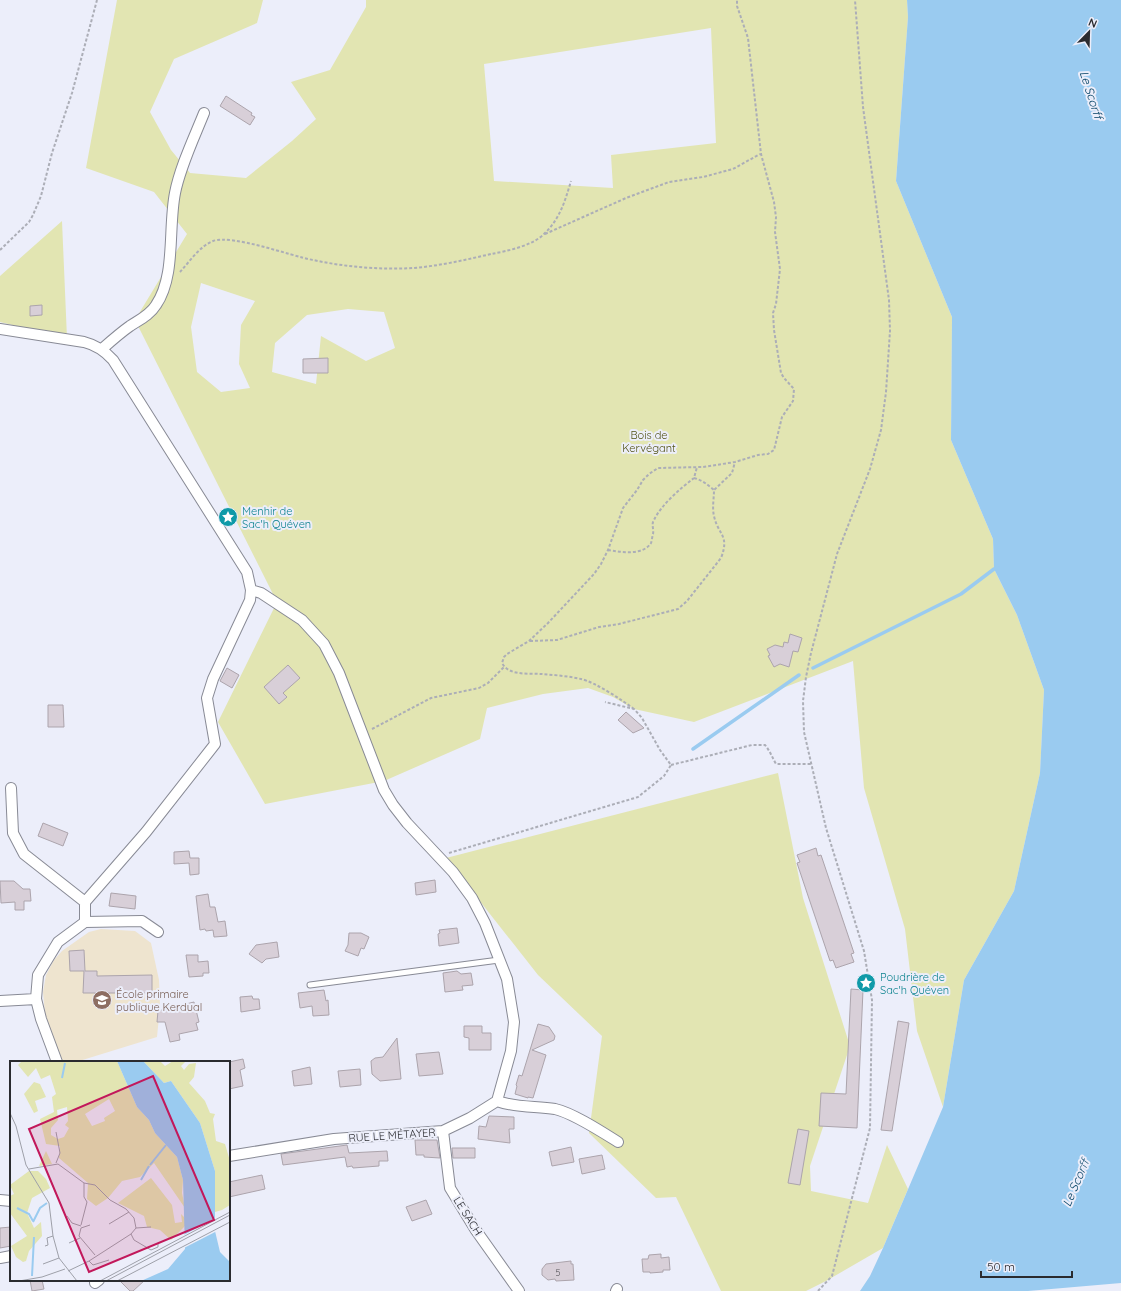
<svg xmlns="http://www.w3.org/2000/svg" width="1121" height="1291" font-family="Quicksand,sans-serif">
  <style>
    .education { fill: #eee4cf }
    .green { fill: #e2e5b2; fill-rule: evenodd }
    .water { fill: #9acbf0 }
    .pier { fill: #eceefa }
    .lines { fill: none; stroke-linecap: round; stroke-linejoin: round }
    .stream { stroke: #9acbf0; stroke-width: 3.5 }
    .building { fill: #d8cfd8; stroke: #aca4ac }
    .service-casing { stroke: #888a95; stroke-width: 7 }
    .minor-casing { stroke: #888a95; stroke-width: 12 }
    .path { stroke: #acaeb7; stroke-width: 2; stroke-dasharray: 3 2; stroke-linecap: butt }
    .service { stroke: #fff; stroke-width: 5 }
    .minor { stroke: #fff; stroke-width: 10 }
    .labels { text-anchor: middle; stroke-width: 4; stroke-linejoin: round; paint-order: stroke }
    .number-label { font-size: 9px; fill: #565459 }
    .park-label { font-size: 11px; fill: #525315; stroke: #eceefa }
    .culture-label { font-size: 11px; fill: #0d838f; stroke: #eceefa; text-anchor: start }
    .education-label { font-size: 11px; fill: #785e54; stroke: #eceefa; text-anchor: start }
    .street-label { font-size: 11px; fill: #2a2b2f; stroke: #eceefa }
    .water-label { font-size: 12px; font-style: italic; fill: #044265; stroke: #eceefa }
    .inset-river { fill: none; stroke: #9acbf0; stroke-width: 2 }
    .inset-road { fill: none; stroke: #9ea0a9; stroke-width: 1 }
    .view { fill: #c2185b; fill-opacity: 0.15; stroke: #c2185b; stroke-width: 2 }
    .inset-edge { fill: none; stroke: #2a2b2f; stroke-width: 2 }
  </style>
  <rect width="100%" height="100%" fill="#eceefa"/>
  <path class="education" d="M 101,929 L 135,931 L 151,943 L 159,980 L 160,1007 L 157,1037 L 76,1062 L 58,1062 L 51,1040 L 45,1014 L 43,992 L 46,975 L 54,960 L 62,951 L 89,932 Z"/>
  <path class="green" d="M 117,0 L 263,0 L 257,23 L 174,59 L 150,112 L 171,150 L 190,173 L 246,178 L 292,141 L 316,119 L 291,82 L 330,70 L 366,7 L 366,0 L 907,0 L 908,17 L 896,181 L 952,317 L 951,440 L 993,539 L 994,569 L 1017,615 L 1044,690 L 1040,773 L 1014,891 L 964,980 L 943,1107 L 917,1031 L 905,929 L 864,788 L 853,661 L 694,722 L 634,709 L 613,697 L 588,688 L 543,694 L 487,708 L 480,739 L 384,781 L 265,804 L 218,722 L 277,602 L 135,320 L 187,234 L 154,192 L 86,168 ZM 711,28 L 716,143 L 611,155 L 613,188 L 494,181 L 484,64 ZM 201,283 L 255,301 L 241,325 L 239,364 L 250,388 L 221,392 L 197,372 L 191,327 ZM 348,309 L 384,312 L 395,348 L 366,361 L 321,336 L 316,384 L 272,372 L 275,343 L 307,315 Z
    M 62,221 L 67,338 L 0,322 L 0,276 Z
    M 778,773 L 803,898 L 850,1046 L 810,1166 L 811,1191 L 868,1203 L 887,1145 L 908,1189 L 883,1248 L 826,1281 L 806,1291 L 721,1291 L 676,1197 L 656,1198 L 589,1133 L 602,1036 L 538,975 L 446,858 Z"/>
  <path class="water" d="M 907,0 L 1121,0 L 1121,1291 L 860,1291 L 870,1276 L 883,1248 L 943,1107 L 964,980 L 1014,891 L 1040,773 L 1044,690 L 1017,615 L 994,569 L 993,539 L 951,440 L 952,317 L 896,181 L 908,17 Z"/>
  <path class="pier" d="M 1121,1283 L 1121,1291 L 1028,1291 Z"/>
  <g class="lines">
    <path class="stream" d="M 813,668 L 961,594 L 994,569 L 998,568
      M 693,749 L 799,675"/>
  </g>
  <path class="building" d="M 226,96 L 252,113 L 251,115 L 255,117 L 250,125 L 220,106 Z
    M 42,305 L 42,315 L 30,316 L 30,306 Z
    M 328,358 L 328,373 L 303,373 L 303,359 Z
    M 790,634 L 802,638 L 798,652 L 793,651 L 789,667 L 780,664 L 774,667 L 768,656 L 770,655 L 767,649 L 775,645 L 783,647 L 784,642 L 788,643 Z
    M 288,665 L 300,678 L 283,693 L 287,697 L 279,704 L 264,687 Z
    M 227,668 L 239,675 L 232,688 L 220,681 Z
    M 48,705 L 63,705 L 64,727 L 48,727 Z
    M 626,712 L 644,728 L 633,733 L 618,720 Z
    M 43,823 L 68,833 L 63,846 L 38,836 Z
    M 816,848 L 818,856 L 821,855 L 854,953 L 851,954 L 854,962 L 836,968 L 833,960 L 830,961 L 797,863 L 800,862 L 797,855 Z
    M 189,851 L 190,858 L 199,858 L 199,874 L 190,875 L 189,863 L 174,864 L 174,852 Z
    M 435,880 L 436,892 L 416,895 L 415,883 Z
    M 0,881 L 14,881 L 23,889 L 30,889 L 31,901 L 24,901 L 24,910 L 15,910 L 15,902 L 1,903 Z
    M 111,893 L 136,896 L 135,909 L 109,906 Z
    M 208,894 L 210,907 L 215,907 L 218,922 L 225,921 L 227,936 L 214,937 L 213,930 L 206,931 L 205,929 L 200,930 L 196,896 Z
    M 457,928 L 459,943 L 439,946 L 438,934 L 440,933 L 439,930 Z
    M 349,933 L 361,933 L 369,937 L 364,949 L 361,948 L 358,956 L 345,951 L 348,945 Z
    M 277,942 L 279,957 L 266,959 L 262,963 L 249,954 L 256,945 Z
    M 84,950 L 85,971 L 97,971 L 97,976 L 152,975 L 152,993 L 83,993 L 84,971 L 70,971 L 69,951 Z
    M 186,955 L 198,955 L 198,962 L 208,961 L 209,973 L 203,973 L 203,976 L 189,977 Z
    M 457,971 L 461,974 L 471,973 L 473,985 L 462,986 L 463,990 L 445,992 L 443,973 Z
    M 851,989 L 863,990 L 857,1128 L 819,1126 L 821,1093 L 846,1094 Z
    M 324,990 L 326,1001 L 328,1000 L 329,1015 L 313,1016 L 312,1006 L 300,1008 L 298,993 Z
    M 252,996 L 253,999 L 259,999 L 260,1009 L 241,1012 L 240,997 Z
    M 194,1002 L 199,1022 L 196,1023 L 198,1030 L 179,1034 L 180,1040 L 170,1042 L 165,1022 L 157,1022 L 158,1011 Z
    M 898,1021 L 909,1023 L 892,1131 L 881,1130 Z
    M 538,1024 L 549,1027 L 555,1036 L 554,1040 L 532,1050 L 546,1055 L 533,1098 L 528,1097 L 528,1098 L 515,1094 L 517,1086 L 516,1085 L 519,1075 L 522,1076 Z
    M 464,1026 L 482,1026 L 482,1033 L 491,1033 L 491,1050 L 469,1050 L 469,1038 L 464,1037 Z
    M 397,1038 L 401,1079 L 380,1081 L 372,1074 L 371,1061 L 375,1058 L 383,1057 Z
    M 439,1052 L 443,1074 L 419,1076 L 416,1054 Z
    M 243,1059 L 245,1068 L 240,1070 L 243,1086 L 229,1089 L 229,1062 Z
    M 310,1067 L 312,1084 L 294,1086 L 292,1071 Z
    M 360,1069 L 361,1085 L 340,1087 L 338,1071 Z
    M 489,1116 L 514,1117 L 514,1129 L 509,1129 L 510,1143 L 478,1139 L 479,1126 L 486,1127 Z
    M 798,1129 L 809,1131 L 800,1185 L 788,1183 Z
    M 415,1140 L 437,1140 L 440,1158 L 424,1157 L 424,1155 L 416,1155 Z
    M 347,1145 L 349,1153 L 387,1151 L 388,1161 L 379,1161 L 379,1166 L 353,1168 L 352,1166 L 347,1167 L 345,1157 L 283,1165 L 281,1154 Z
    M 571,1147 L 574,1162 L 552,1166 L 549,1152 Z
    M 452,1148 L 475,1148 L 475,1158 L 453,1158 Z
    M 602,1155 L 605,1169 L 582,1174 L 579,1159 Z
    M 262,1175 L 265,1189 L 229,1197 L 229,1182 Z
    M 426,1200 L 432,1214 L 412,1221 L 406,1207 Z
    M 11,1227 L 11,1246 L 0,1248 L 0,1228 Z
    M 661,1254 L 661,1258 L 669,1257 L 670,1270 L 663,1270 L 663,1272 L 650,1273 L 650,1272 L 643,1272 L 642,1259 L 648,1259 L 649,1255 Z
    M 571,1261 L 571,1264 L 573,1264 L 574,1280 L 556,1281 L 555,1279 L 548,1280 L 542,1275 L 542,1269 L 546,1264 Z
    M 30,1280 L 42,1280 L 44,1289 L 32,1291 Z
    M 119,1280 L 145,1280 L 133,1291 L 130,1291 Z"/>
  <g class="lines">
    <defs>
      <path id="service" d="M 310,985 L 499,960"/>
      <path id="minor" d="M 0,329 L 84,342 C 96,345 104,350 113,360 L 247,572 L 251,590 L 261,593 L 302,620 L 324,644 L 339,673 L 384,790 L 393,805 L 407,823 L 453,872 L 472,898 L 485,923 L 507,979 L 514,1022 L 511,1051 L 497,1101 L 470,1118 L 443,1131 L 334,1139 L 229,1156
        M 102,349 C 111,341 120,333 130,326 C 139,320 150,315 156,305 C 176,276 168,228 175,193 C 180,167 194,138 204,113
        M 11,788 L 13,833 L 24,854 L 85,902 L 85,922
        M 85,902 L 146,832 L 215,744 L 207,698 L 213,679 L 250,600 L 251,590
        M 0,1001 L 36,999
        M 57,1062 L 41,1019 L 36,999 L 38,975 L 58,942 L 85,922 L 142,921 L 158,932
        M 497,1101 C 516,1108 536,1106 555,1109 C 573,1113 602,1132 618,1142
        M 443,1131 L 450,1188 L 475,1229 L 519,1291
        M 0,1200 L 11,1201
        M 0,1258 L 11,1256
        M 95,1283 L 99,1280
        M 616,1291 L 617,1289"/>
    </defs>
    <use href="#service" class="service-casing"/>
    <use href="#minor" class="minor-casing"/>
    <path class="path" d="M 545,234 L 626,198 L 669,182 L 703,177 L 733,169 L 760,154
      M 0,250 L 29,222 L 33,215 L 41,196 L 52,153 L 72,93 L 97,0
      M 180,272 C 190,261 200,246 213,241 C 232,234 291,256 313,260 C 346,267 380,270 413,268 C 439,266 465,260 491,254 C 507,251 532,246 544,234 C 560,219 565,201 571,181
      M 694,478 C 702,480 708,485 714,490
      M 608,550 C 620,552 643,556 651,543 C 652,541 652,537 653,534 C 654,529 651,524 654,520 C 661,505 681,488 694,478 L 697,467
      M 530,641 L 557,640 L 599,627 L 619,624 L 678,609 L 687,601 L 721,558 C 730,535 718,535 714,516 C 712,508 714,498 714,490 L 732,473 L 735,462
      M 634,709 C 622,700 595,682 581,679 C 568,676 554,675 541,674 C 527,673 509,676 502,663 L 504,657 L 507,654 L 529,641 L 548,623 L 594,574 L 601,564 L 608,550 L 623,508 L 637,490 L 643,480 L 649,474 L 658,468 L 703,467 L 735,462 L 758,455 L 768,454 L 774,450 L 782,417 L 793,401 L 794,389 L 784,378 L 781,373 L 774,330 L 773,313 L 776,304 L 780,269 L 775,232 L 776,217 L 774,202 L 761,154 L 748,38 L 737,6 L 737,0
      M 372,729 L 431,698 L 479,688 L 488,683 L 504,667
      M 671,765 L 752,745 L 765,745 C 770,751 772,757 776,764 L 811,764
      M 449,853 L 638,797 L 664,776 L 671,765 L 660,750 L 642,718 L 634,709 L 605,702
      M 818,1291 L 832,1276 L 870,1128 L 872,1000 L 864,951 L 826,828 L 804,732 L 803,701 L 806,677 L 811,653 L 837,554 L 870,469 L 881,430 L 886,392 L 890,331 L 889,300 L 863,107 L 855,0"/>
    <use href="#service" class="service"/>
    <use href="#minor" class="minor"/>
  </g>
  <defs>
    <symbol id="sight-disc" viewBox="-11 -11 22 22"><circle r="9.5" fill="#0f9aa8" stroke="#eceefa"/><path d="M0-6L1.8-2.2L6-1.7L2.9 1.2L3.7 5.4L0 3.3L-3.7 5.4L-2.9 1.2L-6-1.7L-1.8-2.2Z" fill="#fff"/></symbol>
    <symbol id="school-disc" viewBox="-11 -11 22 22"><circle r="9.5" fill="#8d6e63" stroke="#eceefa"/><path d="M0-5L7-2L0 1L-7-2ZM-4 1L0 2.5L4 1V4Q0 6-4 4Z" fill="#fff"/></symbol>
  </defs>
  <g fill-rule="evenodd">
    <use href="#sight-disc" x="217" y="506" width="22" height="22"/>
    <use href="#sight-disc" x="855" y="972" width="22" height="22"/>
    <use href="#school-disc" x="91" y="989" width="22" height="22"/>
  </g>
  <g class="labels">
    <g class="number-label">
      <text x="558" y="1276">5</text>
    </g>
    <g class="park-label">
      <text x="649" y="439">Bois de<tspan x="649" dy="13">Kervégant</tspan></text>
    </g>
    <g class="culture-label">
      <text x="242" y="515">Menhir de<tspan x="242" dy="13">Sac'h Quéven</tspan></text>
      <text x="880" y="981">Poudrière de<tspan x="880" dy="13">Sac'h Quéven</tspan></text>
    </g>
    <g class="education-label">
      <text x="116" y="998">École primaire<tspan x="116" dy="13">publique Kerdual</tspan></text>
    </g>
    <g class="street-label">
      <text transform="translate(392 1135) rotate(-4)" y="4">RUE LE MÉTAYER</text>
      <text transform="translate(468 1216) rotate(58)" y="4">LE SACH</text>
    </g>
    <g class="water-label">
      <text transform="translate(1091 95) rotate(72)" y="4">Le Scorff</text>
      <text transform="translate(1076 1183) rotate(-67)" y="4">Le Scorff</text>
    </g>
  </g>
  <g transform="translate(10 1061)">
    <rect width="220" height="220" fill="#eceefa"/>
    <path d="M 12,0 L 107,0 L 127,46 L 139,59 L 145,72 L 167,96 L 173,119 L 172,132 L 175,147 L 144,102 L 130,116 L 112,120 L 98,137 L 86,145 L 77,138 L 78,122 L 49,97 L 50,85 L 36,83 L 30,58 L 44,51 L 42,36 L 46,33 L 40,14 L 31,18 L 26,7 L 18,16 L 8,4 ZM 99,38 L 105,50 L 94,57 L 95,60 L 82,65 L 75,53 ZM 57,46 L 58,60 L 55,64 L 59,67 L 54,76 L 48,78 L 41,74 L 41,67 L 48,59 L 47,49 ZM 133,0 L 150,0 L 155,5 L 163,0 L 176,0 L 171,5 L 174,9 L 179,3 L 186,2 L 184,16 L 179,22 L 195,40 L 200,52 L 205,53 L 203,58 L 206,80 L 215,83 L 220,100 L 220,144 L 212,149 L 205,151 L 205,110 L 190,62 L 161,20 L 154,22 ZM 24,21 L 30,23 L 36,36 L 25,40 L 28,50 L 24,52 L 14,33 ZM 36,90 L 42,103 L 29,105 ZM 19,110 L 28,110 L 36,118 L 40,127 L 22,137 L 17,152 L 24,167 L 31,161 L 32,175 L 19,190 L 16,200 L 13,201 L 6,196 L 1,185 L 17,175 L 0,152 L 0,135 L 4,133 L 0,124 ZM 141,117 L 162,144 L 165,162 L 172,161 L 171,153 L 175,157 L 175,165 L 161,179 L 150,169 L 137,166 L 134,155 L 108,142 Z" fill="#e2e5b2" fill-rule="evenodd"/>
    <path d="M 107,0 L 133,0 L 154,22 L 161,20 L 190,62 L 205,110 L 205,170 L 210,191 L 220,201 L 220,220 L 131,220 L 158,208 L 175,188 L 173,119 L 167,96 L 145,72 L 139,59 L 127,46 Z" fill="#9acbf0"/>
    <path d="M 207,156 L 207,170 L 172,188 L 172,175 Z" fill="#eceefa"/>
    <path class="inset-river" d="M 52,17 L 55,2M 140,104 L 156,84M 131,119 L 139,105M 7,147 L 19,153 L 23,160M 23,161 L 30,147 L 37,142M 22,215 L 24,176"/>
    <path class="inset-road" d="M 0,52 L 6,65 L 16,104 L 39,142 L 43,175 L 49,197 L 67,220M 46,102 L 50,92 L 46,71M 19,108 L 48,103 L 74,122 L 85,124 L 100,139 L 116,148 L 124,157 L 126,167 L 121,173 L 79,200 L 58,210M 57,155 L 62,162 L 71,165M 99,163 L 119,151M 71,164 L 77,141 L 74,136 L 74,122M 80,164 L 71,167 L 69,175 L 85,194M 126,167 L 141,166M 121,173 L 124,179 L 141,189 L 148,186 L 148,182M 59,182 L 70,177M 35,185 L 38,184 L 37,177 L 43,175M 79,200 L 83,204 L 99,199M 33,203 L 49,197M 9,220 L 32,216 L 55,208M 90,220 L 220,151M 96,220 L 220,154M 107,220 L 220,161"/>
    <path class="view" d="M 143,15 L 204,159 L 79,211 L 19,68 Z"/>
    <rect width="220" height="220" class="inset-edge"/>
  </g>
  <g transform="translate(1089 32) rotate(23)" stroke="#eceefa" stroke-width="3" paint-order="stroke">
  <path d="M0-3L7 15L0 10L-7 15Z" fill="#2a2b2f"/>
  <text y="-6" font-size="11" font-weight="bold" text-anchor="middle" fill="#2a2b2f">N</text>
  </g>
  <path d="M981 1271v6h91v-6" fill="none" stroke="#2a2b2f" stroke-width="2"/>
  <text x="987" y="1271" font-size="12" fill="#2a2b2f" stroke="#eceefa" stroke-width="3" paint-order="stroke">50 m</text>
</svg>
